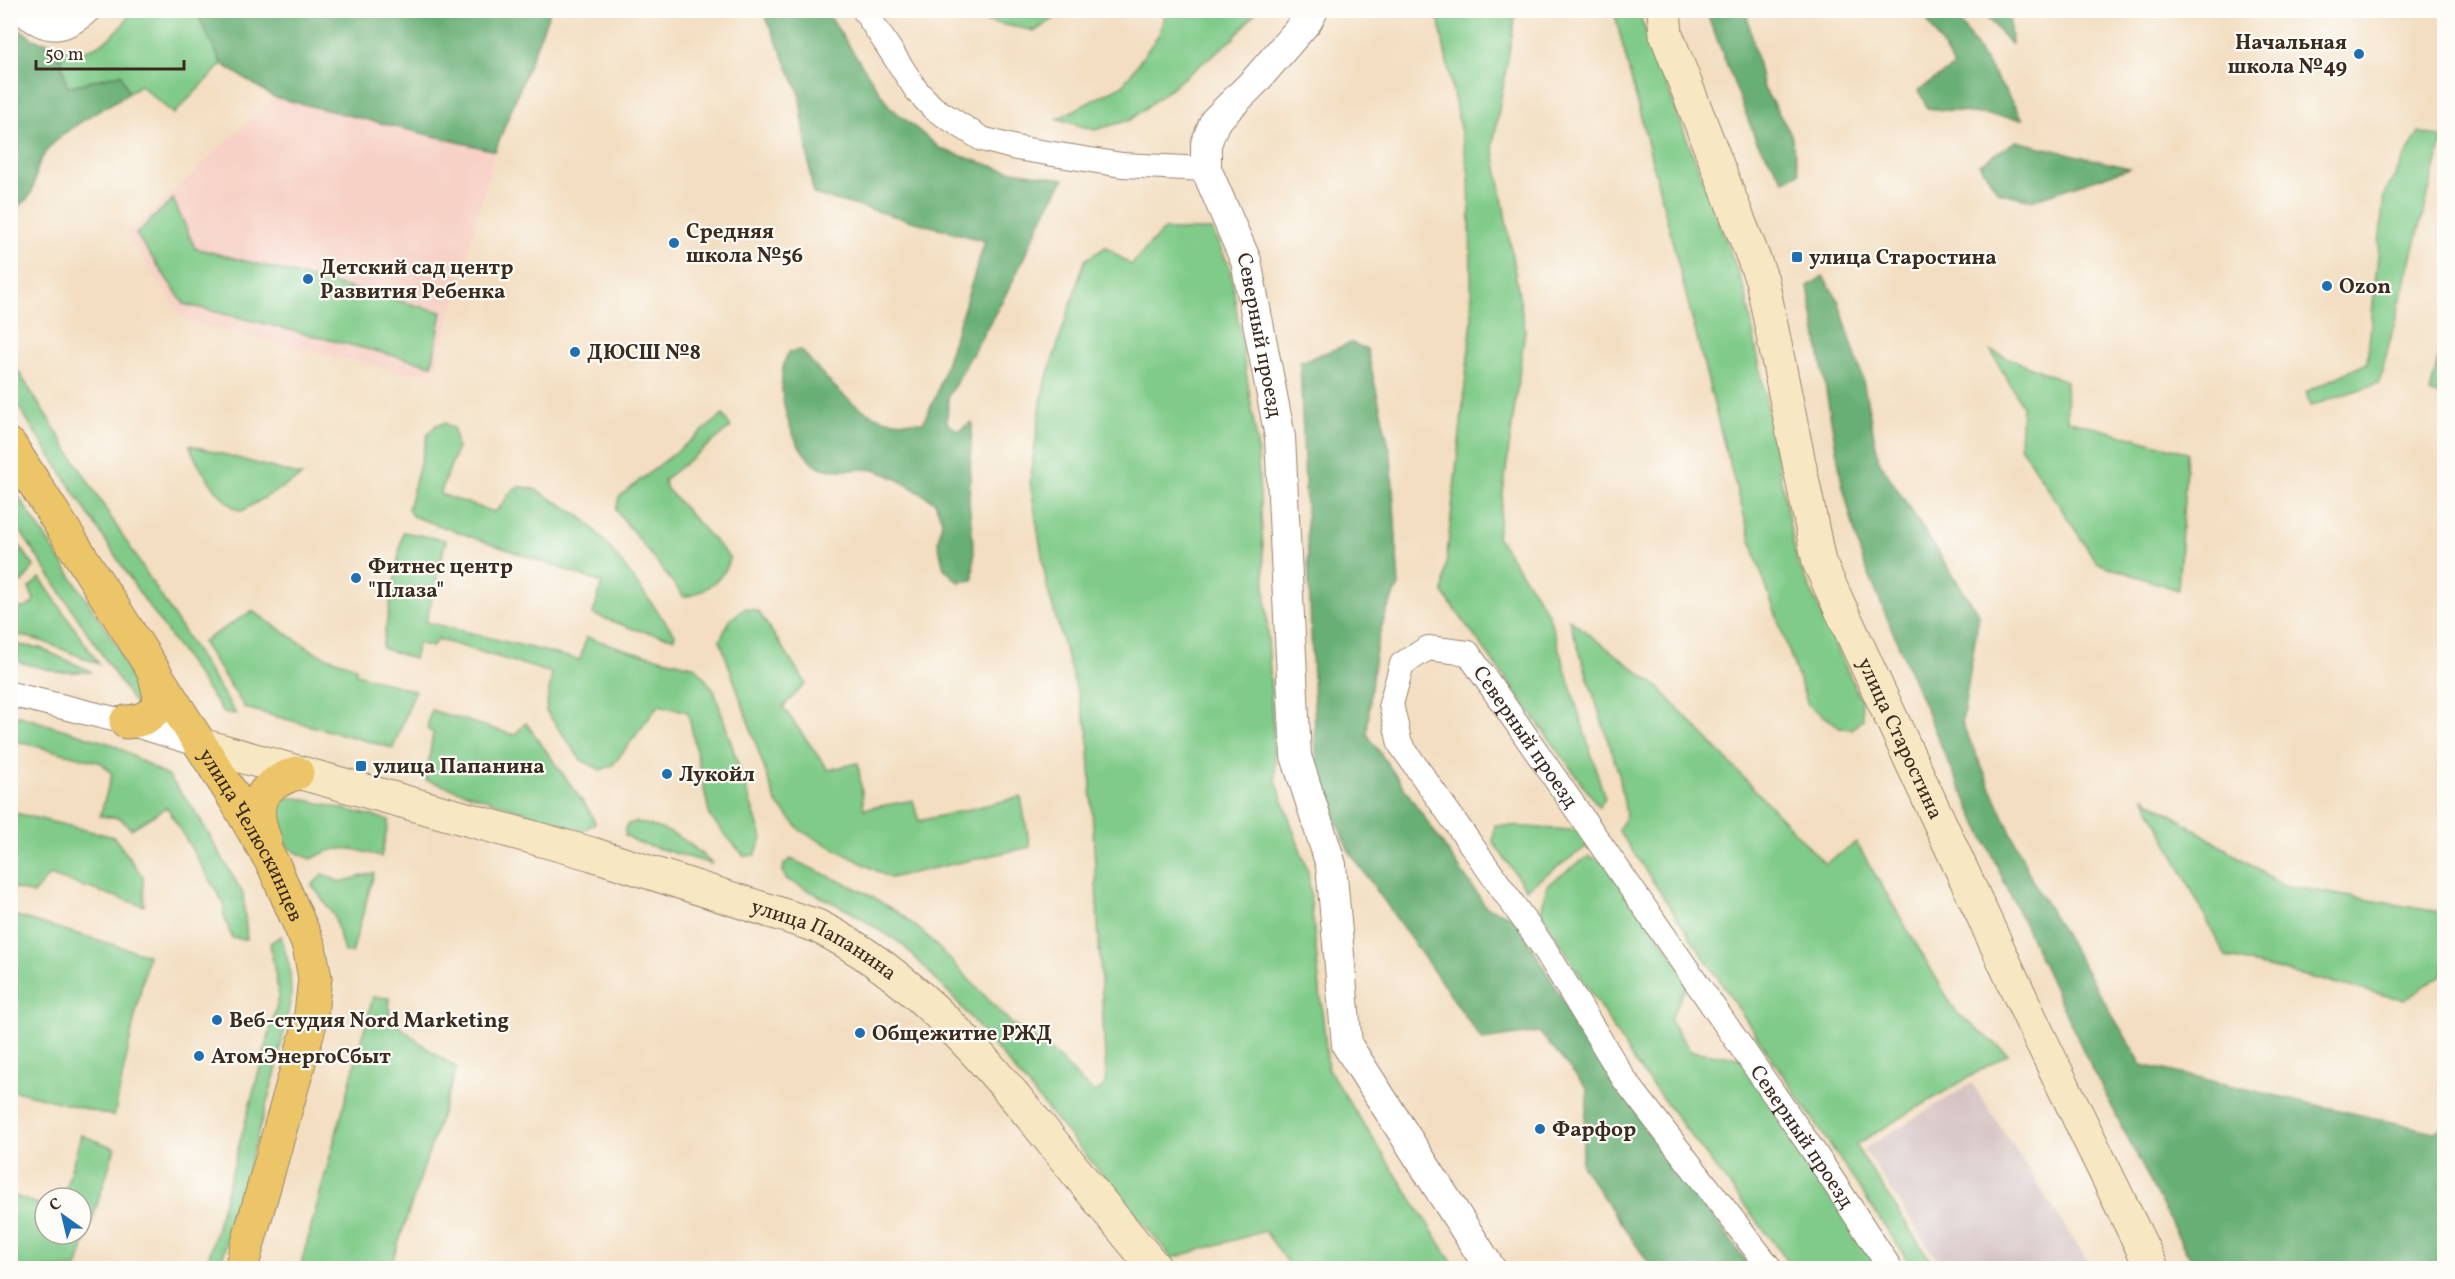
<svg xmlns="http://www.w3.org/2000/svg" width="2455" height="1279" font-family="Vollkorn,serif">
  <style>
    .built { fill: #f7d1c6 }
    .industrial { fill: #d2bfbf }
    .green { fill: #80cb89; stroke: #5e7a54; stroke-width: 1.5 }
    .forest { fill: #68af75; stroke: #526c4a; stroke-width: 1.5 }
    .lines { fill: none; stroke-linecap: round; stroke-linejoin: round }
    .minor-casing { stroke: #978470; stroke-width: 26 }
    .tertiary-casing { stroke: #978470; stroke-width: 32 }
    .secondary-casing { stroke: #978470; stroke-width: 35 }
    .primary-casing { stroke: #978470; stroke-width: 35 }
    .minor { stroke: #fff; stroke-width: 24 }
    .tertiary { stroke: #fff; stroke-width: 30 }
    .secondary { stroke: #f7e8c3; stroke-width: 33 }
    .primary { stroke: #ecc569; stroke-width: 33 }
    .poi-dot { fill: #1f6fb2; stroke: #fdfcf7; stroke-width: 2 }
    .labels { text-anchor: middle; stroke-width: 4.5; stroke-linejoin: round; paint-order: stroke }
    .poi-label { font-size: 21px; font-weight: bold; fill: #3b2a1e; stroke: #fdfcf7; text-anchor: start }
    .street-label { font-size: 21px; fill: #3b2a1e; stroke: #fdfcf7 }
  </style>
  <rect width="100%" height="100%" fill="#fdfcf7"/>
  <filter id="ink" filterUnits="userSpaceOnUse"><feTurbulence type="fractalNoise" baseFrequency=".0167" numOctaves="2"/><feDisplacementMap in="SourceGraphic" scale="12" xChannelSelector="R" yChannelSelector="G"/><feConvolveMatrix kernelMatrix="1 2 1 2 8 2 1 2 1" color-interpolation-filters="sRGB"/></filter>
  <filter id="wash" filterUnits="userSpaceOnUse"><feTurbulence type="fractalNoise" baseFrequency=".008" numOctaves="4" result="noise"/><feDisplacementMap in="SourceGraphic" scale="24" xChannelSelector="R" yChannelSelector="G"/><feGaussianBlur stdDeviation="1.35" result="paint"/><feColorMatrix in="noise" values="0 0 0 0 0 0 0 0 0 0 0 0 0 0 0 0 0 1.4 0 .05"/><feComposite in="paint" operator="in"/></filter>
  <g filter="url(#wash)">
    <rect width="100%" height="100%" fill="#f3dec1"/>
    <path class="built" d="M 274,97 L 495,151 L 437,366 L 415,375 L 186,322 L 127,235 Z"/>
    <path class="industrial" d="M 1972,1083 L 2092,1268 L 1942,1268 L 1864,1149 Z"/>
    <path class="green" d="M 131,11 L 196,11 L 222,64 L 174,114 L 140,85 L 129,93 L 120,74 L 67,87 L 58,45 C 65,47 74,52 81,51 C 102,48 123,29 131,11 Z
      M 978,11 L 1066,11 L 1035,31 L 985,21 Z
      M 1166,11 L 1257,11 L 1233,39 L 1130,120 L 1095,130 L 1057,119 L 1123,85 L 1159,34 Z
      M 1437,11 L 1516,11 L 1493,145 L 1525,330 L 1497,537 L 1548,613 L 1605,799 L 1599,807 L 1443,593 L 1472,320 L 1469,174 Z
      M 1614,11 L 1640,11 L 1641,19 L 1745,290 L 1796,558 L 1861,701 L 1863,719 L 1852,729 L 1840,727 L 1808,705 L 1756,558 L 1724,444 Z
      M 2419,132 L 2443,138 L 2379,383 L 2310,406 L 2306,392 L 2367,363 L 2384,195 Z
      M 173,199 L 195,248 L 442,312 L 432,365 L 184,304 L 136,234 Z
      M 1163,230 L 1212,230 L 1230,268 L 1257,443 L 1276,781 L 1308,872 L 1328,1069 L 1456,1268 L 1291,1268 L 1265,1231 L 1172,1258 L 954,998 L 902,944 L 851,912 L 786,879 L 783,872 L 784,864 L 791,859 L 866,893 L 902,915 L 926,935 L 1012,1024 L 1045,1044 L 1081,1081 L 1094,1092 L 1104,1087 L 1106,1077 L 1088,730 L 1047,587 L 1030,481 L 1043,390 L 1085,260 L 1106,247 L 1131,265 Z
      M 2444,334 L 2444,395 L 2430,393 Z
      M 1991,351 L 2066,381 L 2067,420 L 2187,452 L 2178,590 L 2097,563 L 2020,446 L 2022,405 Z
      M 10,360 L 11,360 L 236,714 L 223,712 L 137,589 L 11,395 Z
      M 723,415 L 731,427 L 664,480 L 667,489 L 730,558 C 726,578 704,593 684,597 L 616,510 L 619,497 Z
      M 445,423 L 454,429 L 457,449 L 440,494 L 494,512 C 505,507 506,490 519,487 C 529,485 540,492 548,497 C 561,505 576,512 587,522 C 620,556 645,597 675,634 L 674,638 L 633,629 L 593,614 L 602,583 L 412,516 L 408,509 L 428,434 L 436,425 Z
      M 190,445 L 302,476 L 242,511 C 225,508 194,462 190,445 Z
      M 10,484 L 149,694 L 146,703 L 134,703 L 11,517 Z
      M 403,532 L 446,540 L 426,622 L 580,660 L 586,637 L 631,651 L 696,667 L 714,690 L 762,838 L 755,855 L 744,856 L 710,817 L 688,712 L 659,705 L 613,765 L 601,770 L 581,760 L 546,711 L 552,673 L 437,639 L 432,647 L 418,643 L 414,659 L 382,648 Z
      M 19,545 L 34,566 L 22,583 L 14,575 L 11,580 L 11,557 Z
      M 40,578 L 99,664 L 42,641 L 11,633 L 11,624 L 13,625 L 18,608 C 26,608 30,607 34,600 L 29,588 Z
      M 745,608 L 758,611 L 806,683 L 783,707 L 828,770 L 858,763 L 864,809 L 913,800 L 919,821 L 1021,797 L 1030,847 L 890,878 L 801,831 L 776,802 L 720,640 L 730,620 Z
      M 252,611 L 316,653 L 356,667 L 356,674 L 415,691 L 393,748 L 245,708 L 202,642 Z
      M 1569,619 L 1659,688 L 1825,864 L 1856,842 L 1956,1012 L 2008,1054 L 1855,1145 L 1935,1268 L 1913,1268 L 1619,831 L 1626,814 L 1619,774 Z
      M 11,644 L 40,648 L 92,672 L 58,672 L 11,660 Z
      M 431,710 L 514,735 L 526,723 L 590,812 L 595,823 L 583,831 L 426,780 L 433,733 L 427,729 Z
      M 10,713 L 114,745 L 169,777 L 194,809 L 243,894 L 247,939 L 232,938 L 224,916 L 224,904 L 167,807 L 131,829 L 120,818 L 100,816 L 112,774 L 102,763 L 11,740 Z
      M 2144,797 L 2282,885 L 2444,913 L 2444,973 L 2404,1000 L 2226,957 Z
      M 286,798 L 298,798 L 389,820 L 381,857 C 354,848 338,843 312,859 C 284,850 279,840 269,814 L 273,801 Z
      M 11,812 L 114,837 L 143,877 L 144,906 L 49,875 L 33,894 L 11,887 Z
      M 636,822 C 670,829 687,839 712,864 L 637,842 L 625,835 L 625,829 L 628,824 Z
      M 1495,825 L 1585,831 L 1593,842 L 1526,889 L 1493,842 Z
      M 1589,856 L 1605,862 L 1690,978 L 1670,1020 L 1690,1051 L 1745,1059 L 1885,1268 L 1793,1268 L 1635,1063 L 1541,912 L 1547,885 Z
      M 374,873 L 352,953 L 344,952 L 334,915 L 312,885 L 323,874 L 340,882 Z
      M 10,914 L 148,955 L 114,1116 L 11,1090 Z
      M 281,936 L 290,969 L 291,998 L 276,1071 L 220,1267 L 207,1264 L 279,997 L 270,943 Z
      M 373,997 L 389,998 L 390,1019 L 428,1049 L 457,1068 L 390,1268 L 300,1268 Z
      M 81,1135 L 115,1148 L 77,1268 L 11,1268 L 11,1195 L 45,1206 L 45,1234 L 81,1234 L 81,1198 L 63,1198 Z"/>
    <path class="forest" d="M 196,11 L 550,11 L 495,151 L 274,97 L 222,64 Z
      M 763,11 L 826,11 L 889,106 L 941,149 L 1001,169 L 1064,179 L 1045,212 L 1011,285 L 948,397 L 947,423 L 958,431 L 972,422 L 969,502 L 974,554 L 973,580 L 958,582 L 944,568 L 938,542 L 942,521 L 935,502 C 916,491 896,476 874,470 C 859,467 832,473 820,467 C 789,452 771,379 789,352 L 801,350 C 826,378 855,416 894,421 C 903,422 913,422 923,422 L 936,396 L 985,241 L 813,194 L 799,92 Z
      M 1706,11 L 1746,11 L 1763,87 L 1791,134 L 1799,173 L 1784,181 L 1756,140 Z
      M 1922,11 L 1953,11 L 2023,119 L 1927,108 L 1919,90 L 1954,66 Z
      M 1982,11 L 2009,11 L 2011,45 Z
      M 10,22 L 35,40 L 58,45 L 67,87 L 121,74 L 129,93 C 103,110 63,128 45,153 C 28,176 44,196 11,210 Z
      M 2016,141 L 2130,168 L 2032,200 L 1998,192 L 1980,164 Z
      M 1823,276 L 1838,300 L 1862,376 L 1879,461 L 1979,615 L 1962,723 L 2032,880 L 2142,1065 L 2435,1132 L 2444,1125 L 2444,1268 L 2199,1268 L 2184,1248 L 2084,1052 L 1945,755 L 1861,556 L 1842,483 L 1808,286 Z
      M 1351,343 L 1367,349 L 1391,456 L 1399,586 C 1372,630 1372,684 1367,734 L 1486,907 L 1514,917 L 1603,1067 L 1751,1268 L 1652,1268 L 1581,1165 L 1588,1090 L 1539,1032 L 1482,1040 L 1349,851 L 1317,778 L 1300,362 Z"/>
  </g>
  <g filter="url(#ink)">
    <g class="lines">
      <defs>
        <g id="minor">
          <path d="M 19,10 C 46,33 63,34 89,10"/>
          <path d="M 864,10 L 917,91 L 933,108 L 982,139 L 1016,148 L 1122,165 L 1206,169"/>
          <path d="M 10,694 L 126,722 L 201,745"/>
          <path id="s1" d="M 1770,1268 L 1624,1079 L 1546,951 L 1400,744 L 1391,704 L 1402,664 L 1428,648 L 1468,653 L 1812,1149 L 1890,1268"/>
        </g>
        <g id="tertiary">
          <path id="s2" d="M 1313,10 L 1307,21 L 1255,81 L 1215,121 L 1206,144 L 1206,169 L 1246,261 L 1280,437 L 1296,756 L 1331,865 L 1347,1045 L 1490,1268"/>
        </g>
        <g id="secondary">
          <path id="s3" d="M 1664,10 L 1666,34 L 1762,280 L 1819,562 L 2033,1024 L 2152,1268"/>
          <path id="s4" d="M 201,745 L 592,854 L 817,926 C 916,975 988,1063 1057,1148 C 1089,1188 1122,1229 1155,1268"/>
        </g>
        <g id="primary">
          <path id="s5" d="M 10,445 L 235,799 L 274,866 L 309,946 L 315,978 L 310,1023 L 241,1268"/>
          <path d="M 126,722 C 144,721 152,716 161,701 L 154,672"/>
          <path d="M 265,841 C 251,803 259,786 297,773"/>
        </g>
      </defs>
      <use href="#minor" class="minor-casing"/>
      <use href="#tertiary" class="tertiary-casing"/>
      <use href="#secondary" class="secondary-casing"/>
      <use href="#primary" class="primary-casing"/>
      <use href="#minor" class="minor"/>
      <use href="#tertiary" class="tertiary"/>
      <use href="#secondary" class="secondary"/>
      <use href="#primary" class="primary"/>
    </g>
  </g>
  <g class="poi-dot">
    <circle cx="2359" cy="54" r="6"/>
    <circle cx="674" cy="243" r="6"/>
    <rect x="1791" y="251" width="12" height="12" rx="3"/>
    <circle cx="308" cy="279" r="6"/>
    <circle cx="2327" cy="286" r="6"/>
    <circle cx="575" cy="352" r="6"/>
    <circle cx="356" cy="578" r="6"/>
    <rect x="355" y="760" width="12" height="12" rx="3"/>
    <circle cx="667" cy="774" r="6"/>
    <circle cx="217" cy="1020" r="6"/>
    <circle cx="860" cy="1033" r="6"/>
    <circle cx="199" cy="1056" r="6"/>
    <circle cx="1540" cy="1129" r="6"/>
  </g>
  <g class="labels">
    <g class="poi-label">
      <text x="2347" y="49" text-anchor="end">Начальная<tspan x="2347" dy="24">школа №49</tspan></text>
      <text x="686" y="238">Средняя<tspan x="686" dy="24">школа №56</tspan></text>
      <text x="1809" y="264">улица Старостина</text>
      <text x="320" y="274">Детский сад центр<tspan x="320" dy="24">Развития Ребенка</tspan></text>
      <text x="2339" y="293">Ozon</text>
      <text x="587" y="359">ДЮСШ №8</text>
      <text x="368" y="573">Фитнес центр<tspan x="368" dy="24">"Плаза"</tspan></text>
      <text x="373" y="773">улица Папанина</text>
      <text x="679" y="781">Лукойл</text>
      <text x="229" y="1027">Веб-студия Nord Marketing</text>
      <text x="872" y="1040">Общежитие РЖД</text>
      <text x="211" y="1063">АтомЭнергоСбыт</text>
      <text x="1552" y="1136">Фарфор</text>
    </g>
    <g class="street-label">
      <text dy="7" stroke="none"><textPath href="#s2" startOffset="374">Северный проезд</textPath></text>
      <text dy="7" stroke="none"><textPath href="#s1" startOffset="897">Северный проезд</textPath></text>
      <text dy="7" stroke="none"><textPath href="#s3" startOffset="770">улица Старостина</textPath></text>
      <text dy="7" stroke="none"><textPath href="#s5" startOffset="459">улица Челюскинцев</textPath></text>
      <text dy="7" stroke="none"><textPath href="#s4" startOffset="654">улица Папанина</textPath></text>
      <text dy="7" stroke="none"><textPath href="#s1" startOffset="1383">Северный проезд</textPath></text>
    </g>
  </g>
  <rect width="2455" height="1279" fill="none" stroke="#fdfcf7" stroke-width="36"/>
  <g transform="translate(63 1216) rotate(326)"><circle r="28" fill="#fdfcf7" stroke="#afa8a0" stroke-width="1.5"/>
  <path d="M0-4.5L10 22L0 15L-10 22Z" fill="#1f6fb2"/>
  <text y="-9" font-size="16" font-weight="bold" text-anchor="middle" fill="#3b2a1e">С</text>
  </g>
  <path d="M36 60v9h148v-9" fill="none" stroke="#3b2a1e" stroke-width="3"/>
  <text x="45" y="60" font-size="18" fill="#3b2a1e" stroke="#fdfcf7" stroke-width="4.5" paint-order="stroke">50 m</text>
</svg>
